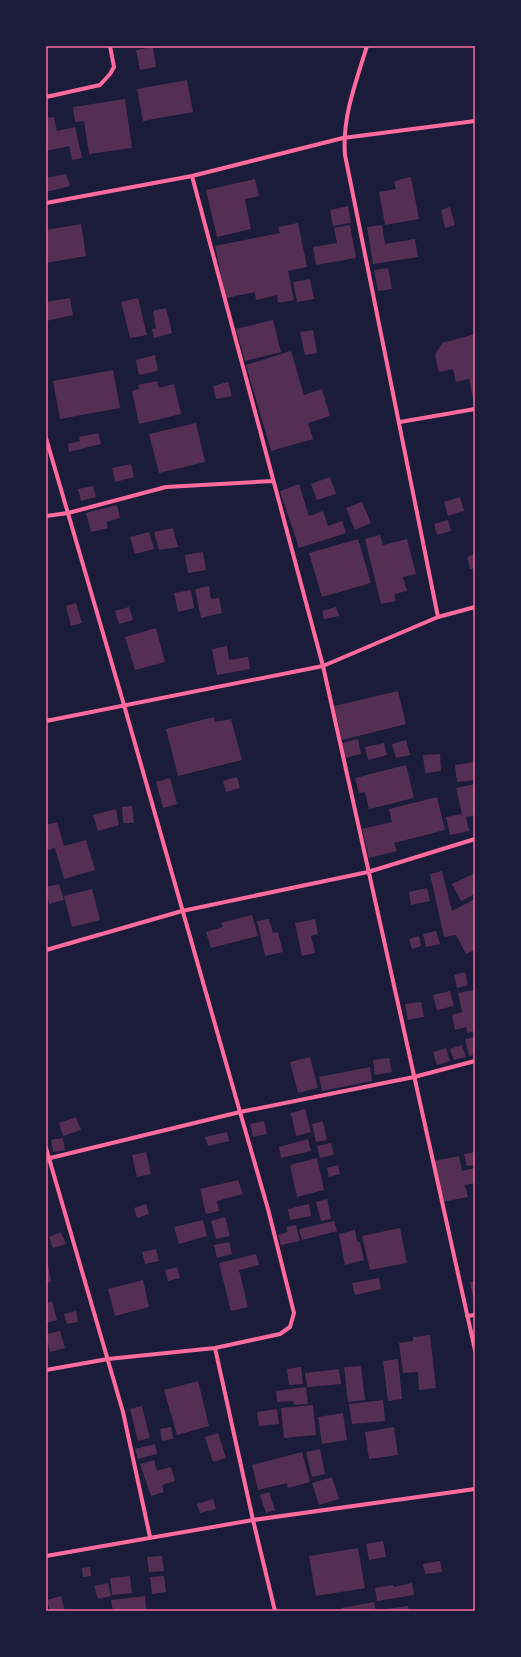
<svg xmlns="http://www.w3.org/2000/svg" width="521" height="1657" font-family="Karla,sans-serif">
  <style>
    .building { fill: #542f53 }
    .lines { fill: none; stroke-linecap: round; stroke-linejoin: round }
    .minor { stroke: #ff6b9d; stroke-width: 4 }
    .neatline { fill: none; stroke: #ff6b9d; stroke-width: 1.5 }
  </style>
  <rect width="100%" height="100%" fill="#1b1b3a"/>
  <path class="building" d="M 153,47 L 156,67 L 140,70 L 136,50 Z
    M 187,80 L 193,112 L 143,121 L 137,89 Z
    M 125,99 L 132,148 L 89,154 L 84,121 L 75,122 L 73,107 Z
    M 54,117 L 57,131 L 75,127 L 82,158 L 72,160 L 69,146 L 46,151 L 46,118 Z
    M 66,174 L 70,186 L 46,192 L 46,178 Z
    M 411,177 L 419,219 L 385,225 L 379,192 L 396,189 L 394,181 Z
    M 255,179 L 259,196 L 245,199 L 251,229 L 217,237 L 206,190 Z
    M 348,206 L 351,223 L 333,226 L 330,210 Z
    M 450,207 L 455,225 L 445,228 L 441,210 Z
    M 298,223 L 307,267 L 288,271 L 294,300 L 278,303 L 277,295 L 256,300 L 255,292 L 226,298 L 215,246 L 280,233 L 278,227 Z
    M 81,224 L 86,256 L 46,263 L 46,230 Z
    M 350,225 L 356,258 L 316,265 L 313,247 L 337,243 L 334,228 Z
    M 382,225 L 385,244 L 415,239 L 418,257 L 373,264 L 367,227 Z
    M 388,268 L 392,289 L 378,291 L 374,270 Z
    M 310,279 L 314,299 L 297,302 L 293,282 Z
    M 70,298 L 73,315 L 46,321 L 46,302 Z
    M 138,298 L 147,335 L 130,338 L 121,302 Z
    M 166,308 L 172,333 L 154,338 L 152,329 L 156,328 L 153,311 Z
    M 273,320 L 281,352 L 245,361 L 236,329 Z
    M 313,330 L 317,353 L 305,355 L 300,332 Z
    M 475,334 L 475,398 L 473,398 L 469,379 L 456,382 L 453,369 L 439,372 L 435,355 L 442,343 Z
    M 291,351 L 304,395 L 322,389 L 330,416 L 308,423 L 313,439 L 271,451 L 246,365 Z
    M 155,355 L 158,371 L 139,375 L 136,360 Z
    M 113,370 L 120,408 L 60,419 L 53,381 Z
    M 157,381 L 159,388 L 174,384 L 181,414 L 139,424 L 132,391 L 139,389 L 138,385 Z
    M 228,382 L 232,396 L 216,399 L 213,386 Z
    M 196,423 L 205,462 L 159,473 L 149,434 Z
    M 98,433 L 101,444 L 69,452 L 68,444 L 80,441 L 79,437 Z
    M 131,464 L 134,477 L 115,482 L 112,468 Z
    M 330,477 L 336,494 L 317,500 L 311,484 Z
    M 299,484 L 309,516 L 323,511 L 328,526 L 342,521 L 346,533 L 299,548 L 280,491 Z
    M 93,486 L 96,497 L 81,501 L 78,489 Z
    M 460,497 L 464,511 L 448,516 L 444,502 Z
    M 362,502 L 371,523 L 355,530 L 346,508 Z
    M 117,505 L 120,518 L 106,522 L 108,528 L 91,532 L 86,513 Z
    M 448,520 L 451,531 L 437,535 L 434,524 Z
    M 173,528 L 178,547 L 159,550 L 154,532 Z
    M 149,532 L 154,549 L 135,554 L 130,537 Z
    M 380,535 L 383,545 L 407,539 L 416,574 L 403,577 L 407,591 L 394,594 L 396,601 L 381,604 L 365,539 Z
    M 358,539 L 371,583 L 322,597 L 309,553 Z
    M 203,552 L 206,570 L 188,573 L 185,555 Z
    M 475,554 L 475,568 L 470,569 L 467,557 Z
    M 209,586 L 211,599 L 219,598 L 222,613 L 201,618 L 195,589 Z
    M 191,590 L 194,608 L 178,612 L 174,593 Z
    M 76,603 L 82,623 L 71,626 L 66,606 Z
    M 129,607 L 133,620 L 119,624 L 115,611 Z
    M 336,607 L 339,616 L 324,619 L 322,611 Z
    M 156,628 L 165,662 L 135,670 L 125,637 Z
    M 227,646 L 229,660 L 248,657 L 250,669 L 217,675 L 212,649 Z
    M 398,691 L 406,724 L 342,740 L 334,706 Z
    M 214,717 L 215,722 L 231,719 L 242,760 L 178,776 L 166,729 Z
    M 358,739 L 361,754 L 345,758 L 341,743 Z
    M 406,740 L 410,755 L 396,758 L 392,744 Z
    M 384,743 L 387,755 L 368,760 L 365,747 Z
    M 440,754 L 441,771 L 425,773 L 423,755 Z
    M 474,762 L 475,780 L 457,782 L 455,765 Z
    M 406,765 L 414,798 L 369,809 L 365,792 L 359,793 L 355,778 Z
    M 237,777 L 240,788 L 226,792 L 223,781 Z
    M 170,778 L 177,804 L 163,808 L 156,782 Z
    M 475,784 L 475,815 L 466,817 L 469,831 L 450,835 L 446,817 L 462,814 L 456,788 Z
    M 437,797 L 445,830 L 394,843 L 397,851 L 369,858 L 362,829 L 392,822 L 389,809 Z
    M 132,806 L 134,823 L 123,823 L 122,807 Z
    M 116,809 L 119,825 L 98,831 L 93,815 Z
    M 57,822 L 64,846 L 86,840 L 95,870 L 64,879 L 55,848 L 48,850 L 46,844 L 46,825 Z
    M 442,871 L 452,911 L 475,899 L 475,950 L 466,954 L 456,935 L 444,937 L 430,874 Z
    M 475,873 L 475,894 L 461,901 L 452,884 Z
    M 59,884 L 64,900 L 49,904 L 46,887 Z
    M 427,888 L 430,901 L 411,905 L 409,892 Z
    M 92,889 L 100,920 L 72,927 L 64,896 Z
    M 252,915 L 258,936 L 211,948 L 206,932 L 223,927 L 221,923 Z
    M 269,919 L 273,933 L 278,932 L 283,952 L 265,956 L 257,921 Z
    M 315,919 L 318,934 L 311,936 L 315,953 L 302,956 L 295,923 Z
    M 436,931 L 440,944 L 426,947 L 423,934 Z
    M 419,936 L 421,946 L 412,949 L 409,939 Z
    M 465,972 L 468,985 L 457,988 L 454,975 Z
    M 474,990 L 475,1031 L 467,1033 L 466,1027 L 455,1030 L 452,1015 L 462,1012 L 458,993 Z
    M 450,991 L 454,1006 L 437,1010 L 433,995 Z
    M 421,1002 L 424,1017 L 408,1020 L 405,1004 Z
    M 475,1037 L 475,1055 L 469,1056 L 465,1039 Z
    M 462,1045 L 466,1057 L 454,1060 L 450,1049 Z
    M 446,1048 L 450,1061 L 437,1065 L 433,1052 Z
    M 310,1057 L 318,1088 L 298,1093 L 290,1062 Z
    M 389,1058 L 392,1072 L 375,1075 L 373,1060 Z
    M 370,1067 L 372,1081 L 322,1091 L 319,1077 Z
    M 305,1109 L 311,1132 L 296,1136 L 291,1113 Z
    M 76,1117 L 81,1130 L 63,1136 L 59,1123 Z
    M 264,1121 L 267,1134 L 253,1137 L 250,1124 Z
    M 323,1121 L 327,1140 L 316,1142 L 312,1124 Z
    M 227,1132 L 229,1141 L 208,1146 L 205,1137 Z
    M 63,1138 L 65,1150 L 53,1152 L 51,1140 Z
    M 308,1139 L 311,1151 L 281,1158 L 279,1147 Z
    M 331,1143 L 334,1155 L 320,1158 L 317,1146 Z
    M 146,1152 L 151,1174 L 137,1177 L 132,1155 Z
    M 475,1152 L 475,1165 L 467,1166 L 464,1154 Z
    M 459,1156 L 462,1171 L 475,1168 L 475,1183 L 465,1185 L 468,1197 L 442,1202 L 434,1161 Z
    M 317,1158 L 324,1190 L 297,1197 L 290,1165 Z
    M 338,1165 L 340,1174 L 329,1177 L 327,1168 Z
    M 238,1180 L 243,1194 L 217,1201 L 219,1211 L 206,1214 L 200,1189 Z
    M 327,1199 L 331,1219 L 321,1221 L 316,1202 Z
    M 146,1204 L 149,1214 L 137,1218 L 134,1208 Z
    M 309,1204 L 311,1216 L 290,1220 L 288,1209 Z
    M 225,1217 L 230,1236 L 216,1239 L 211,1221 Z
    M 203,1220 L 207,1236 L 179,1244 L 174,1227 Z
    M 334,1221 L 337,1231 L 302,1240 L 299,1229 Z
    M 296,1225 L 300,1241 L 281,1245 L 278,1235 L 288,1232 L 286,1227 Z
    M 400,1228 L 407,1263 L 370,1270 L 362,1236 Z
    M 355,1230 L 357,1242 L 360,1242 L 364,1260 L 345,1265 L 339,1234 Z
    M 61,1232 L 66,1244 L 53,1248 L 49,1237 Z
    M 229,1242 L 232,1254 L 217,1258 L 214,1245 Z
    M 156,1249 L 159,1261 L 145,1264 L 142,1252 Z
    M 256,1254 L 259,1265 L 239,1270 L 248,1307 L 231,1311 L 219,1263 Z
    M 48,1265 L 51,1282 L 46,1283 L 46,1266 Z
    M 177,1267 L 180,1278 L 168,1281 L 165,1270 Z
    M 379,1278 L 381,1289 L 355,1295 L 352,1283 Z
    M 143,1280 L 149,1307 L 115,1316 L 108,1289 Z
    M 475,1281 L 475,1301 L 474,1301 L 470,1282 Z
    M 52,1301 L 57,1320 L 46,1323 L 46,1303 Z
    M 76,1311 L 78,1322 L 67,1324 L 64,1314 Z
    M 60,1331 L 65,1348 L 50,1352 L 46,1334 Z
    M 430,1335 L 436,1388 L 419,1390 L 418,1372 L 403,1373 L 399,1343 L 413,1341 L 413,1337 Z
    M 398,1359 L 402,1399 L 388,1401 L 383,1361 Z
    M 361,1366 L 365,1400 L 348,1402 L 344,1367 Z
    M 301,1367 L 303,1384 L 289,1385 L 287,1369 Z
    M 339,1369 L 341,1384 L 307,1387 L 305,1373 Z
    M 198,1381 L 209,1426 L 177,1435 L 164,1390 Z
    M 306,1387 L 308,1404 L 294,1405 L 293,1401 L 277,1402 L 276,1391 Z
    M 383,1400 L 385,1421 L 352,1424 L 349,1404 Z
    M 313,1405 L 316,1435 L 284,1438 L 281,1408 Z
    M 142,1406 L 150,1438 L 138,1441 L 130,1409 Z
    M 277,1409 L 279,1424 L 259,1426 L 257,1412 Z
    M 343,1413 L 347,1440 L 322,1444 L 318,1417 Z
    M 171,1427 L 173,1439 L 162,1441 L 160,1429 Z
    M 394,1427 L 398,1455 L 369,1459 L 365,1432 Z
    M 218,1433 L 226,1458 L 213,1462 L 205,1437 Z
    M 155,1444 L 157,1454 L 138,1459 L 135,1449 Z
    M 320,1449 L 325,1474 L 312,1477 L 306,1452 Z
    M 302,1452 L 310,1482 L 288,1488 L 287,1483 L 258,1490 L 252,1465 Z
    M 154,1460 L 157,1471 L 171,1467 L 175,1481 L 162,1485 L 164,1492 L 151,1496 L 140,1464 Z
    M 332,1477 L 339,1499 L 319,1505 L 312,1483 Z
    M 269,1492 L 275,1510 L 266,1513 L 260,1495 Z
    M 213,1499 L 216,1509 L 200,1513 L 197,1504 Z
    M 383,1541 L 386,1557 L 369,1560 L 366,1544 Z
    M 358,1548 L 365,1588 L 316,1596 L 309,1556 Z
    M 162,1556 L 164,1571 L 149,1572 L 147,1557 Z
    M 440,1561 L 442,1572 L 425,1574 L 423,1564 Z
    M 90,1567 L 91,1576 L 83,1577 L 82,1568 Z
    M 130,1576 L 132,1593 L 112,1595 L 110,1578 Z
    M 164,1576 L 166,1592 L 152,1594 L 150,1577 Z
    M 108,1583 L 111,1596 L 98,1599 L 94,1586 Z
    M 412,1583 L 414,1595 L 377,1601 L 375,1588 L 393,1585 L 394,1587 Z
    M 61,1596 L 65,1611 L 50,1611 L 47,1600 Z
    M 145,1596 L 146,1611 L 113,1611 L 111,1600 Z
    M 374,1602 L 376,1611 L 341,1611 L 341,1608 Z
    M 408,1606 L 409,1611 L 380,1611 L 380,1610 Z"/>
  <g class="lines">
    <path class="minor" d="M 367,46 C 356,82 342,117 345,155 L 438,617
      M 46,97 L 100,85 L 110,74 L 114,67 L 110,46
      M 192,176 L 323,666 L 475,1350
      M 46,203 L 192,176 L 343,138 L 475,121
      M 400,422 L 475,409
      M 46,438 L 124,705 L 240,1112 L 268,1209 L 294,1313 L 290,1327 L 280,1334 L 215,1348 L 108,1359 L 46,1370
      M 46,516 L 68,513 L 166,487 L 273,481
      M 46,721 L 323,666 L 438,617 L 475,607
      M 46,950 L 182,911 L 368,872 L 475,839
      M 46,1148 L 123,1412 L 150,1537
      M 46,1159 L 240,1112 L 414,1077 L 475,1061
      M 467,1316 L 475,1315
      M 215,1348 L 253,1520 L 275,1611
      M 46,1556 L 253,1520 L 475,1489"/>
  </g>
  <rect width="521" height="1657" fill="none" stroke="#1b1b3a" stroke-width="94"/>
  <rect x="47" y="47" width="427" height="1563" class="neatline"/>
</svg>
